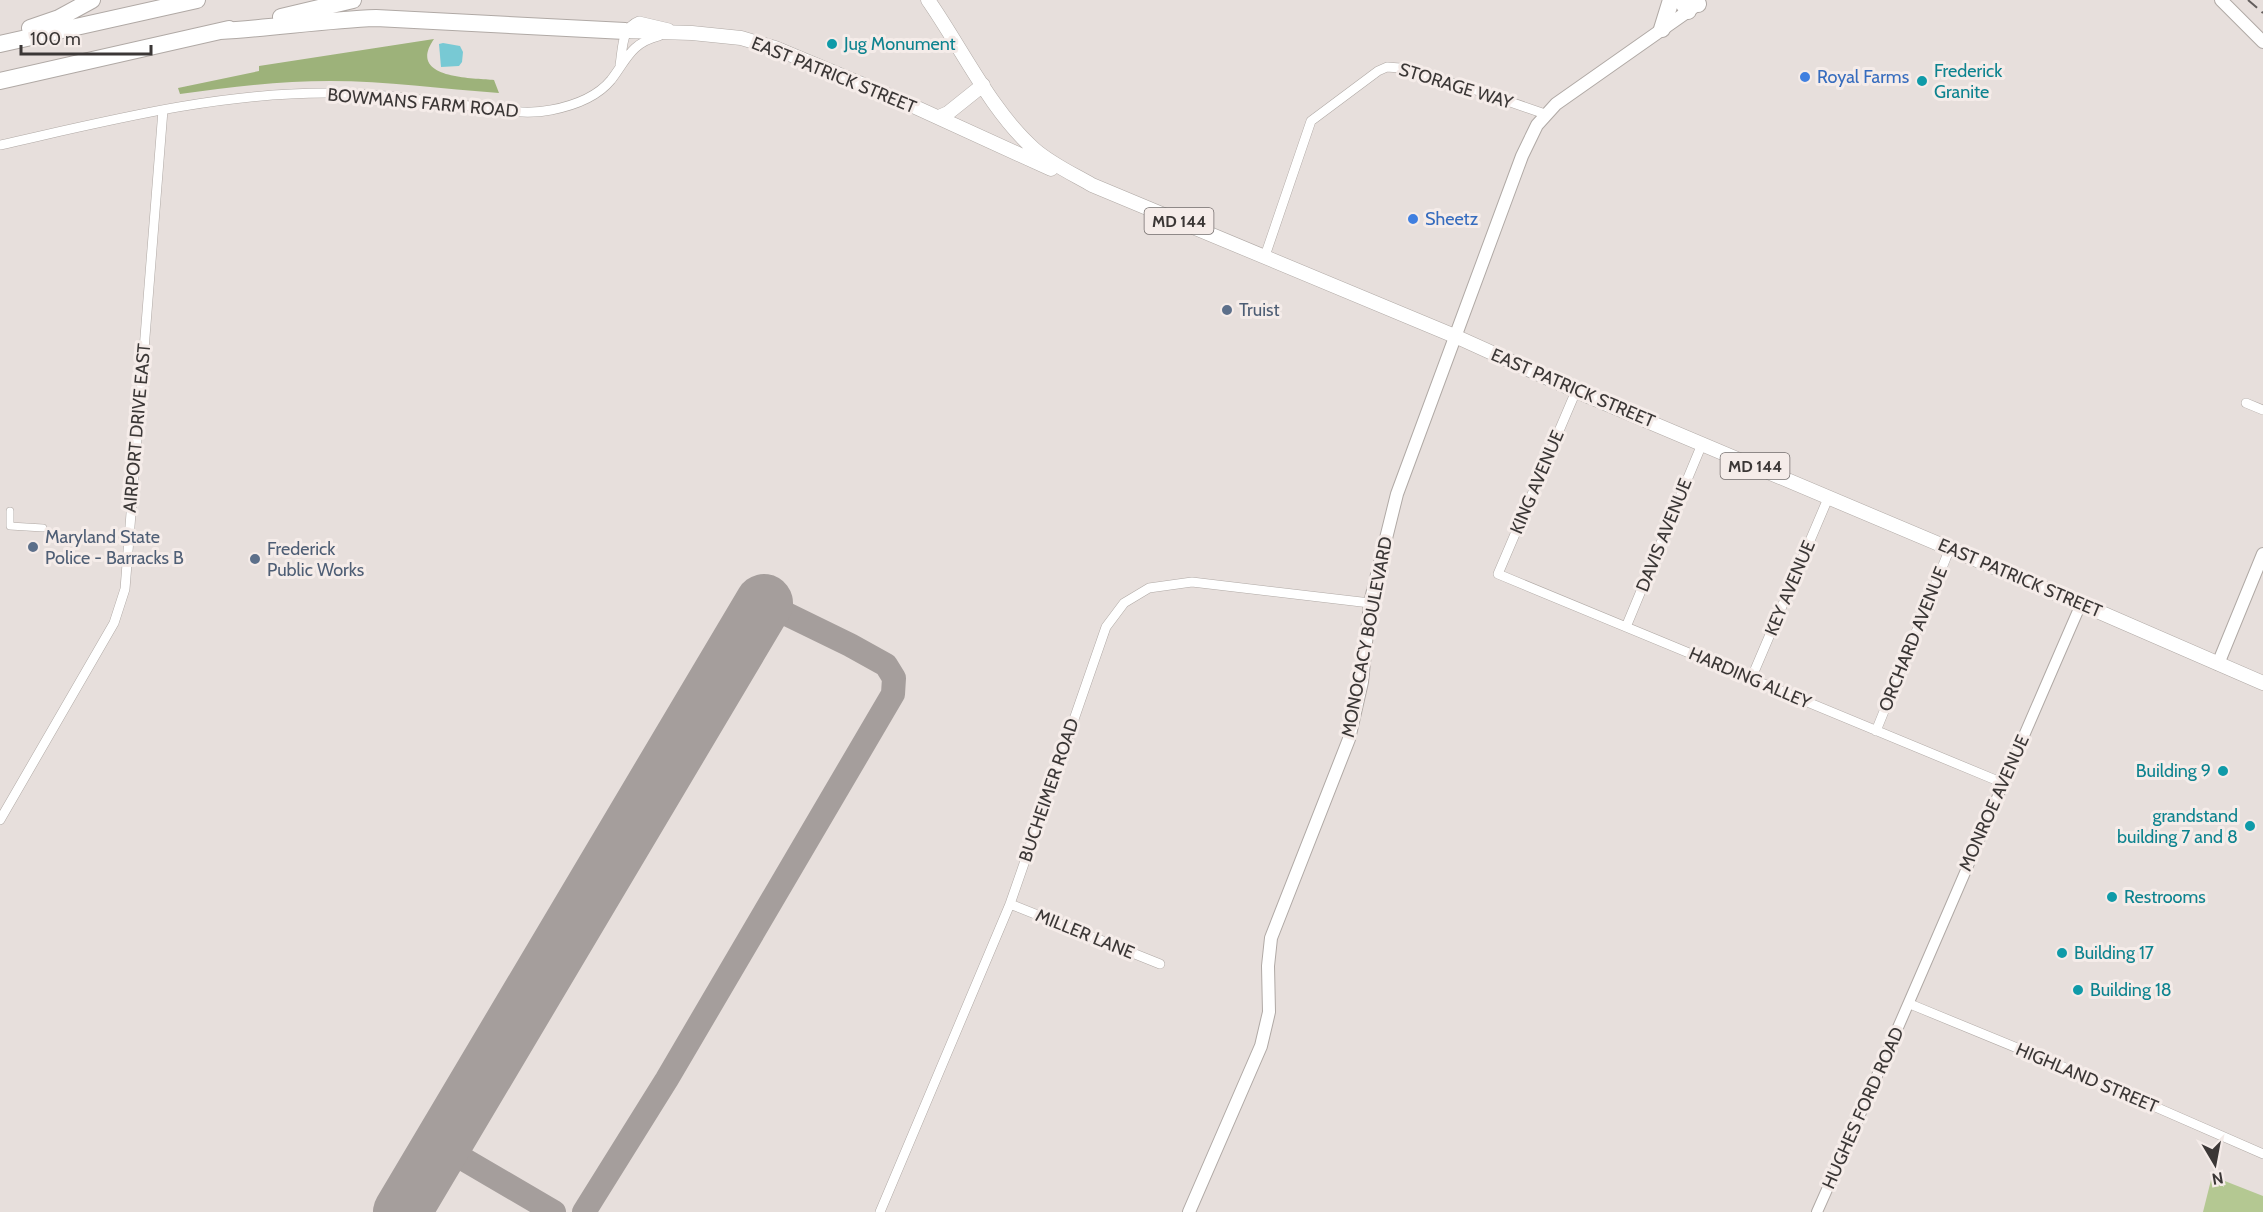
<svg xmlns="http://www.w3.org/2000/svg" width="2263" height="1212" font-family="Cabin,sans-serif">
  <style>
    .green { fill: #b4c892 }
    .forest { fill: #9db27a }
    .water { fill: #78c9d4 }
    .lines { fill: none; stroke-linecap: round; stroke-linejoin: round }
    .taxiway { stroke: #a59e9c; stroke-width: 24 }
    .runway { stroke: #a59e9c; stroke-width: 58 }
    .pedestrian-casing { stroke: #b0a9a5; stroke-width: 8 }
    .minor-casing { stroke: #b0a9a5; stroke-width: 10 }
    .tertiary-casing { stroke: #b0a9a5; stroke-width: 12 }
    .secondary-casing { stroke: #b0a9a5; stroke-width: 14 }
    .primary-casing { stroke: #b0a9a5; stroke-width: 15 }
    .motorway-casing { stroke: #b0a9a5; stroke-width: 18 }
    .pedestrian { stroke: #fff; stroke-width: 7 }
    .minor { stroke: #fff; stroke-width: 9 }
    .tertiary { stroke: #fff; stroke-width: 10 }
    .secondary { stroke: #fff; stroke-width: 12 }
    .primary { stroke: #fff; stroke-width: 14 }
    .motorway { stroke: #fff; stroke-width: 16 }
    .rail { stroke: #635e5d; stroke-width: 2; stroke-dasharray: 12 6; stroke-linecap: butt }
    .culture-dot { fill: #0f9aa8; stroke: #f5ece9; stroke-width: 2 }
    .shop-dot { fill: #3f7fe0; stroke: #f5ece9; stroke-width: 2 }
    .service-dot { fill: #5c6f8a; stroke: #f5ece9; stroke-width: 2 }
    .labels { text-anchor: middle; stroke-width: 6; stroke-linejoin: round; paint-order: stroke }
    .shield { fill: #f5ece9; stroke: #736d6c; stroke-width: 1.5 }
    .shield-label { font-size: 16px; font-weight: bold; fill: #3b3736 }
    .culture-label { font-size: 18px; fill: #0d838f; stroke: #f5ece9; text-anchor: start }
    .street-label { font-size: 18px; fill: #3b3736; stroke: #f5ece9 }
    .shop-label { font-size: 18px; fill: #366cbe; stroke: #f5ece9; text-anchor: start }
    .service-label { font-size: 18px; fill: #4e5e75; stroke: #f5ece9; text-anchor: start }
  </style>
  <rect width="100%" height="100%" fill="#e7dfdc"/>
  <path class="green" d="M 2212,1176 L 2263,1196 L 2263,1212 L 2203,1212 Z"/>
  <path class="forest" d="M 434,39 C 406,79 472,78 494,80 L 499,93 C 443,89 386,81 330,81 C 280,81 229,87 180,94 L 178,88 L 259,71 L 259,66 Z"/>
  <path class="water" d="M 443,43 L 460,46 L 463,52 L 462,62 L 459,66 L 441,67 L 439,44 Z"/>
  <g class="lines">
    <path class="taxiway" d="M 441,1146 L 554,1212
      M 584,1212 L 667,1079 L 893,694 L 894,678 L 886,665 L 850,645 L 764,603"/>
    <path class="runway" d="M 402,1212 L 764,603"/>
    <defs>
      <path id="pedestrian" d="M 10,511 L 10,526 L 43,528"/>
      <path id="minor" d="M 620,65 C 623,48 621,28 639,21 L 669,28
        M 0,145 C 107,121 215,93 326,93 C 371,93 416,99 461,105 C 490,108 522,116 551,110 C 572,106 597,97 611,80 C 627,59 631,43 659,36
        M 1265,256 L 1311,121 L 1378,71 L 1387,67 L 1400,68 L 1470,88 L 1545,114
        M 1576,391 L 1498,574 L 2003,783
        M 2246,403 L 2263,410
        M 1626,627 L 1702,444
        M 1751,679 L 1829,496
        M 1876,731 L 1950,548
        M 0,820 L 114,623 L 125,589 L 163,110
        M 1010,904 L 1160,964
        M 1910,1004 L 2073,1071 L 2263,1154
        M 880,1212 L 1010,904 L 1106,627 L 1124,603 L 1149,588 L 1192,582 L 1370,603"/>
      <path id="tertiary" d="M 1817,1212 C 1907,1010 1993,806 2081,604"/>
      <path id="secondary" d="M 2221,0 L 2263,42
        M 2218,664 L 2263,554
        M 1189,1212 L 1261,1046 L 1269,1012 L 1268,966 L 1271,938 L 1349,739 L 1362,682 L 1370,603 L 1397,494 L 1522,156 L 1537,125 L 1556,104 L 1694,7"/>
      <path id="primary" d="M 928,0 C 961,47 991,111 1034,149 C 1051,164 1073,174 1092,185 L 1457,337 L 1576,391 L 2081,604 L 2263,683
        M 625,31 L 692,33 L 741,38 L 775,48 L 902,101 L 1051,169
        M 939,117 L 948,113 L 983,85"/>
      <path id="motorway" d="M 1681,0 L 1688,11
        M 1695,0 L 1698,4
        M 281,17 L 353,0
        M 30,28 L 59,18 L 92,0
        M 1662,29 L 1671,0
        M 220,31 C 273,28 324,20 376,18 L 625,31
        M 0,44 L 197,0
        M 0,81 L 229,29"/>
    </defs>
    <use href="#pedestrian" class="pedestrian-casing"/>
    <use href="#minor" class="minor-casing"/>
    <use href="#tertiary" class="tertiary-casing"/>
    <use href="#secondary" class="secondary-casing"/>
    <use href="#primary" class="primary-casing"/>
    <use href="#motorway" class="motorway-casing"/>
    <use href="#pedestrian" class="pedestrian"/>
    <use href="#minor" class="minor"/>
    <use href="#tertiary" class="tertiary"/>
    <use href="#secondary" class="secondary"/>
    <use href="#primary" class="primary"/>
    <use href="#motorway" class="motorway"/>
    <path class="rail" d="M 2248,0 L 2263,13"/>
  </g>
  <g class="culture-dot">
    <circle cx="832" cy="44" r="6"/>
    <circle cx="1922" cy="81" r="6"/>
    <circle cx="2223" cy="771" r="6"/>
    <circle cx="2250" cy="826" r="6"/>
    <circle cx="2112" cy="897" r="6"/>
    <circle cx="2062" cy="953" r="6"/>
    <circle cx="2078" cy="990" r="6"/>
  </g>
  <g class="shop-dot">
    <circle cx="1805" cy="77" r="6"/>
    <circle cx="1413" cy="219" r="6"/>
  </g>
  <g class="service-dot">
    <circle cx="1227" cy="310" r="6"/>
    <circle cx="33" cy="547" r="6"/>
    <circle cx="255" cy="559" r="6"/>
  </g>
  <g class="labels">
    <g class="shield">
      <rect x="1144.5" y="208" width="69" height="26" rx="4.5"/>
      <rect x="1720.5" y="453" width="69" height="26" rx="4.5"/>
    </g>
    <g class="shield-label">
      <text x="1179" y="227">MD 144</text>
      <text x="1755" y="472">MD 144</text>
    </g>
    <g class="culture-label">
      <text x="844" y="50">Jug Monument</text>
      <text x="1934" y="77">Frederick<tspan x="1934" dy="21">Granite</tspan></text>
      <text x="2211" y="777" text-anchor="end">Building 9</text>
      <text x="2238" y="822" text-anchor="end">grandstand<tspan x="2238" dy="21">building 7 and 8</tspan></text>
      <text x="2124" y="903">Restrooms</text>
      <text x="2074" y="959">Building 17</text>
      <text x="2090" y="996">Building 18</text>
    </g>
    <g class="street-label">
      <text transform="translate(834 75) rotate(22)" y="6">EAST PATRICK STREET</text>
      <text transform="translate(1456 86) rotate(17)" y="6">STORAGE WAY</text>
      <text transform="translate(423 103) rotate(5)" y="6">BOWMANS FARM ROAD</text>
      <text transform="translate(1573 388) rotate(23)" y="6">EAST PATRICK STREET</text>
      <text transform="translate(137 428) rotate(-85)" y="6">AIRPORT DRIVE EAST</text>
      <text transform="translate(1537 482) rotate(-67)" y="6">KING AVENUE</text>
      <text transform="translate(1664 535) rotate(-68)" y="6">DAVIS AVENUE</text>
      <text transform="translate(2020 578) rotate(23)" y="6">EAST PATRICK STREET</text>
      <text transform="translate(1790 588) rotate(-67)" y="6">KEY AVENUE</text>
      <text transform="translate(1367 637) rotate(-79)" y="6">MONOCACY BOULEVARD</text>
      <text transform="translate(1913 639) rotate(-68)" y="6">ORCHARD AVENUE</text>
      <text transform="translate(1750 678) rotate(23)" y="6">HARDING ALLEY</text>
      <text transform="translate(1049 790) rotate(-71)" y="6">BUCHEIMER ROAD</text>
      <text transform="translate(1994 803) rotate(-66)" y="6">MONROE AVENUE</text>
      <text transform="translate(1085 934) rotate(22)" y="6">MILLER LANE</text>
      <text transform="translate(2087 1078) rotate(23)" y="6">HIGHLAND STREET</text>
      <text transform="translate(1863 1108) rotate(-66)" y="6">HUGHES FORD ROAD</text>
    </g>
    <g class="shop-label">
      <text x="1817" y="83">Royal Farms</text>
      <text x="1425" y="225">Sheetz</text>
    </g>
    <g class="service-label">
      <text x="1239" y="316">Truist</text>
      <text x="45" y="543">Maryland State<tspan x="45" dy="21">Police - Barracks B</tspan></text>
      <text x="267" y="555">Frederick<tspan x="267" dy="21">Public Works</tspan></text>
    </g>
  </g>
  <g transform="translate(2215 1164) rotate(170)" stroke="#f5ece9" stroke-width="4.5" paint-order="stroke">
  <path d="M0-4.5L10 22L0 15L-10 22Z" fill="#3b3736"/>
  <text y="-9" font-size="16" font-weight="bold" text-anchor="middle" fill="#3b3736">N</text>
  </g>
  <path d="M21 45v9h130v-9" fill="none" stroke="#3b3736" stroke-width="3"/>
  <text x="30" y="45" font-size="18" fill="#3b3736" stroke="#f5ece9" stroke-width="4.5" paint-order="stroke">100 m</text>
</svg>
